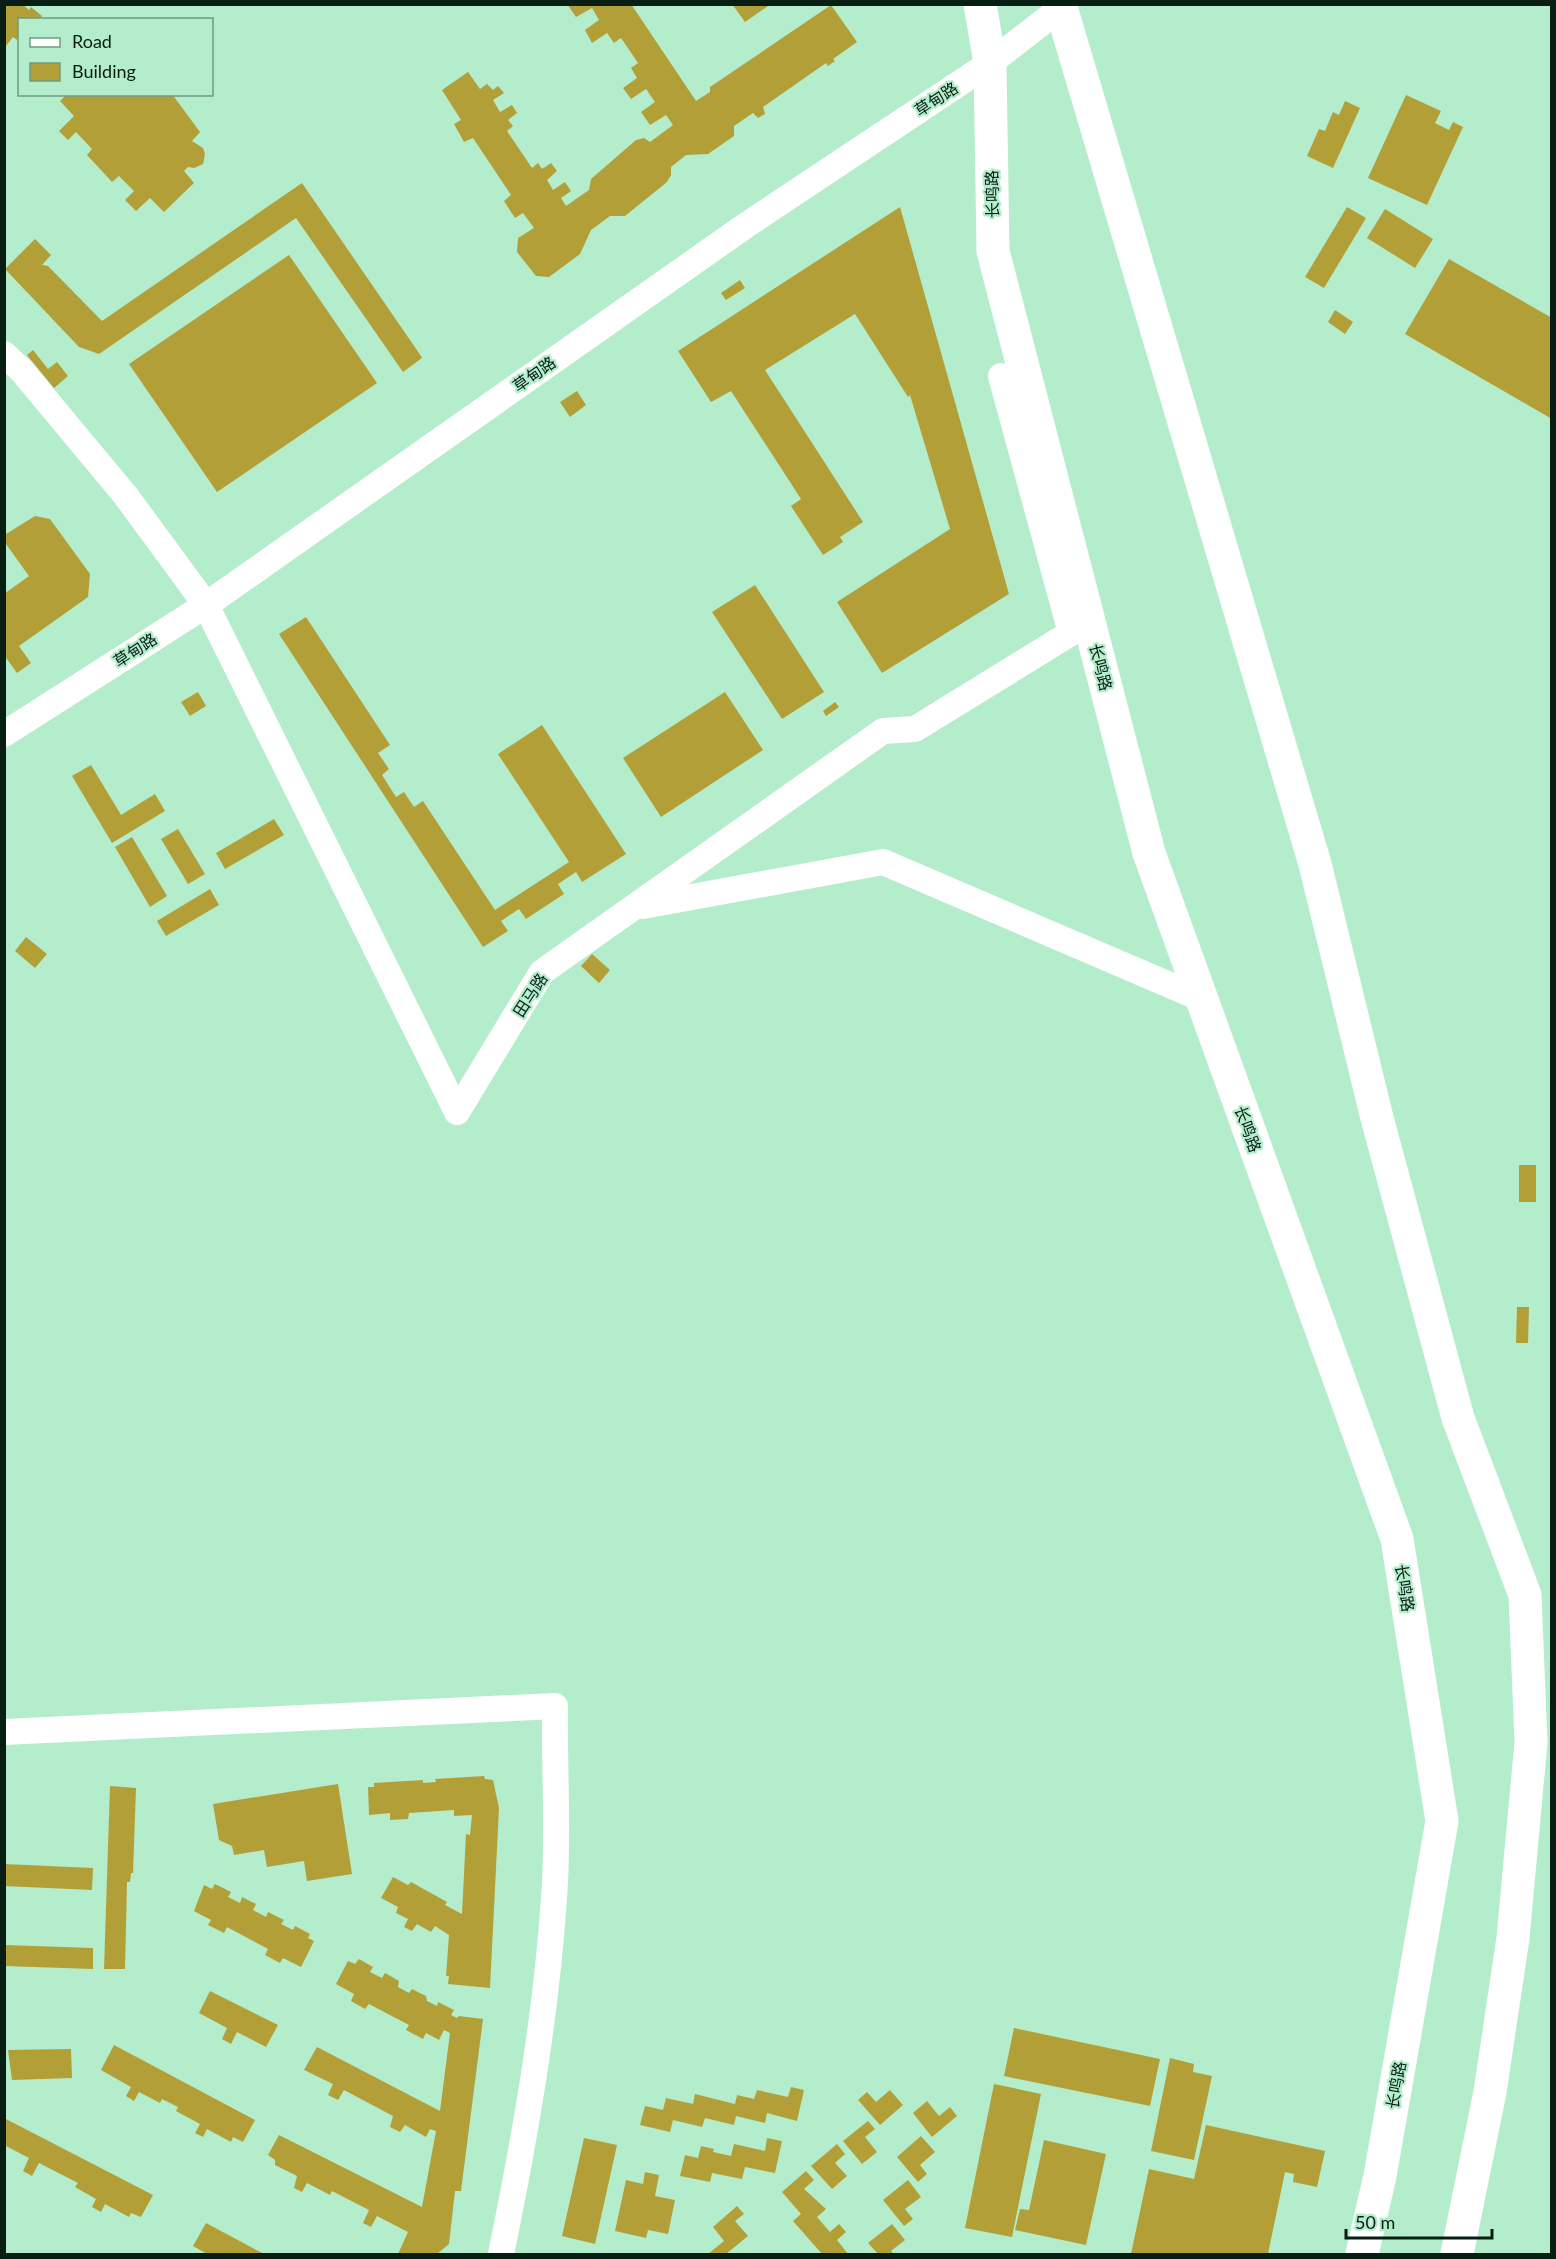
<svg xmlns="http://www.w3.org/2000/svg" width="1556" height="2259" font-family="Lato,'Noto Sans SC',sans-serif">
  <style>
    .building { fill: #b39f38 }
    .lines { fill: none; stroke-linecap: round; stroke-linejoin: round }
    .minor { stroke: #fff; stroke-width: 26 }
    .major { stroke: #fff; stroke-width: 33 }
    .labels { text-anchor: middle; stroke-width: 4.5; stroke-linejoin: round; paint-order: stroke }
    .street-label { font-size: 16px; fill: #081e12; stroke: #b4edcb }
  </style>
  <rect width="100%" height="100%" fill="#b4edcb"/>
  <path class="building" d="M 4,4 L 22,4 L 29,10 L 31,7 L 42,16 L 39,20 L 20,20 L 20,42 L 13,37 L 6,46 Z
    M 567,4 L 631,4 L 696,101 L 710,92 L 710,87 L 831,5 L 857,42 L 833,59 L 835,61 L 828,66 L 826,63 L 763,107 L 765,114 L 758,118 L 753,113 L 734,126 L 734,136 L 708,154 L 686,155 L 671,167 L 671,175 L 667,182 L 625,216 L 610,216 L 591,230 L 580,254 L 549,277 L 536,276 L 517,252 L 518,238 L 534,228 L 523,213 L 515,218 L 504,201 L 511,195 L 473,138 L 464,142 L 454,124 L 461,120 L 442,90 L 468,72 L 480,89 L 487,84 L 493,90 L 498,86 L 504,93 L 493,100 L 500,112 L 512,105 L 517,113 L 508,120 L 513,126 L 507,131 L 532,168 L 538,163 L 542,169 L 551,163 L 557,171 L 547,180 L 553,190 L 565,182 L 571,191 L 561,198 L 566,206 L 589,190 L 591,179 L 636,140 L 644,138 L 650,142 L 673,125 L 666,115 L 650,125 L 641,112 L 655,102 L 646,89 L 631,99 L 623,88 L 637,78 L 631,68 L 638,63 L 621,38 L 614,43 L 607,33 L 592,43 L 585,30 L 599,20 L 592,8 L 576,17 Z
    M 732,4 L 771,4 L 745,22 Z
    M 67,94 L 172,94 L 200,132 L 192,141 L 203,148 L 205,154 L 203,164 L 194,168 L 188,167 L 184,171 L 194,183 L 164,212 L 150,198 L 136,211 L 125,200 L 134,191 L 119,176 L 112,182 L 87,155 L 92,149 L 76,132 L 68,140 L 59,131 L 74,116 L 60,101 Z
    M 1406,95 L 1441,111 L 1435,123 L 1449,130 L 1453,122 L 1463,127 L 1427,205 L 1368,178 Z
    M 1345,101 L 1360,108 L 1333,168 L 1307,156 L 1319,129 L 1325,131 L 1333,112 L 1339,115 Z
    M 302,183 L 421,356 L 422,358 L 403,372 L 296,218 L 99,354 L 79,347 L 5,269 L 35,239 L 51,255 L 42,265 L 48,266 L 102,321 Z
    M 900,207 L 1009,594 L 882,673 L 837,602 L 950,529 L 910,395 L 908,397 L 855,314 L 765,370 L 863,522 L 840,537 L 843,542 L 823,555 L 791,506 L 801,499 L 731,391 L 711,402 L 678,351 Z
    M 1347,207 L 1366,218 L 1324,288 L 1305,277 Z
    M 1385,209 L 1433,239 L 1415,268 L 1367,238 Z
    M 289,255 L 377,383 L 217,492 L 129,364 Z
    M 1449,259 L 1552,318 L 1552,419 L 1405,334 Z
    M 740,280 L 745,288 L 726,300 L 721,293 Z
    M 1335,310 L 1353,322 L 1345,334 L 1328,322 Z
    M 33,350 L 48,369 L 57,362 L 68,376 L 54,388 L 27,355 Z
    M 577,391 L 586,405 L 570,417 L 560,402 Z
    M 35,516 L 50,519 L 90,574 L 88,597 L 19,646 L 31,663 L 17,673 L 4,655 L 4,594 L 29,576 L 6,544 L 6,534 Z
    M 755,585 L 824,692 L 782,719 L 712,612 Z
    M 306,617 L 390,745 L 378,753 L 389,769 L 382,775 L 396,797 L 404,792 L 414,807 L 423,801 L 495,910 L 569,862 L 498,754 L 542,725 L 626,854 L 582,882 L 576,872 L 558,884 L 564,894 L 526,919 L 519,909 L 501,921 L 508,931 L 483,947 L 279,634 Z
    M 198,692 L 206,706 L 190,716 L 181,702 Z
    M 725,692 L 763,750 L 661,817 L 623,758 Z
    M 835,702 L 839,707 L 826,716 L 823,711 Z
    M 91,765 L 121,815 L 155,794 L 165,811 L 112,843 L 72,776 Z
    M 274,819 L 284,835 L 225,869 L 216,853 Z
    M 178,829 L 205,874 L 188,884 L 161,839 Z
    M 132,837 L 167,896 L 150,907 L 115,847 Z
    M 210,889 L 219,905 L 166,936 L 157,921 Z
    M 26,937 L 47,954 L 35,968 L 15,951 Z
    M 592,954 L 610,970 L 599,983 L 581,966 Z
    M 1519,1165 L 1536,1165 L 1536,1202 L 1519,1202 Z
    M 1517,1307 L 1529,1307 L 1528,1343 L 1516,1343 Z
    M 484,1776 L 485,1779 L 493,1780 L 499,1808 L 490,1988 L 448,1984 L 449,1976 L 446,1976 L 449,1935 L 435,1926 L 431,1932 L 417,1924 L 412,1931 L 404,1927 L 408,1919 L 396,1913 L 398,1907 L 381,1898 L 393,1877 L 408,1885 L 411,1882 L 447,1902 L 445,1905 L 462,1914 L 466,1834 L 470,1835 L 472,1815 L 454,1816 L 454,1810 L 409,1813 L 408,1819 L 390,1820 L 390,1813 L 369,1815 L 368,1787 L 374,1787 L 374,1783 L 423,1780 L 423,1783 L 436,1782 L 435,1779 Z
    M 338,1784 L 352,1874 L 307,1881 L 304,1861 L 267,1867 L 264,1850 L 234,1855 L 232,1846 L 219,1840 L 213,1804 Z
    M 110,1786 L 136,1788 L 133,1873 L 131,1873 L 130,1882 L 127,1882 L 125,1969 L 104,1969 Z
    M 4,1864 L 93,1868 L 92,1890 L 4,1886 Z
    M 215,1884 L 231,1892 L 228,1897 L 240,1903 L 242,1897 L 256,1904 L 253,1910 L 266,1917 L 268,1912 L 284,1920 L 281,1924 L 293,1930 L 295,1926 L 310,1934 L 308,1938 L 314,1941 L 301,1967 L 283,1958 L 280,1963 L 265,1955 L 268,1949 L 227,1927 L 224,1933 L 208,1925 L 211,1920 L 194,1911 L 204,1885 L 212,1889 Z
    M 4,1945 L 93,1948 L 93,1969 L 4,1966 Z
    M 359,1959 L 373,1967 L 370,1972 L 382,1978 L 385,1973 L 399,1981 L 398,1987 L 409,1993 L 412,1989 L 426,1996 L 427,2001 L 437,2006 L 438,2002 L 454,2010 L 451,2015 L 457,2018 L 459,2016 L 483,2019 L 461,2191 L 455,2191 L 449,2244 L 437,2254 L 398,2254 L 408,2232 L 377,2216 L 371,2227 L 363,2223 L 369,2210 L 332,2191 L 330,2195 L 307,2183 L 302,2192 L 294,2188 L 297,2176 L 275,2165 L 275,2160 L 268,2155 L 279,2135 L 422,2207 L 436,2131 L 430,2129 L 426,2137 L 405,2125 L 400,2132 L 390,2127 L 393,2116 L 344,2090 L 338,2100 L 328,2095 L 333,2084 L 304,2070 L 317,2047 L 440,2111 L 450,2033 L 444,2030 L 439,2040 L 426,2033 L 423,2039 L 406,2030 L 409,2025 L 369,2004 L 365,2009 L 351,2001 L 354,1994 L 336,1984 L 348,1961 L 355,1964 Z
    M 210,1991 L 278,2025 L 266,2047 L 237,2032 L 231,2044 L 222,2039 L 227,2028 L 199,2013 Z
    M 1014,2028 L 1160,2059 L 1150,2106 L 1004,2076 Z
    M 114,2045 L 255,2120 L 243,2142 L 233,2137 L 231,2142 L 207,2129 L 203,2137 L 195,2133 L 200,2124 L 176,2111 L 178,2107 L 162,2099 L 160,2103 L 139,2092 L 134,2101 L 126,2096 L 131,2087 L 101,2070 Z
    M 71,2049 L 72,2078 L 12,2080 L 8,2050 Z
    M 1170,2058 L 1194,2064 L 1193,2072 L 1212,2076 L 1194,2160 L 1151,2151 Z
    M 994,2084 L 1041,2094 L 1012,2237 L 965,2228 Z
    M 791,2087 L 804,2090 L 797,2121 L 767,2113 L 765,2123 L 736,2116 L 734,2125 L 705,2118 L 702,2127 L 673,2120 L 670,2132 L 640,2125 L 645,2106 L 663,2110 L 666,2098 L 693,2104 L 695,2094 L 735,2104 L 737,2095 L 754,2099 L 757,2090 L 788,2097 Z
    M 890,2090 L 903,2105 L 880,2125 L 858,2100 L 867,2092 L 876,2102 Z
    M 927,2101 L 939,2116 L 950,2107 L 957,2116 L 932,2137 L 913,2113 Z
    M 4,2118 L 153,2195 L 141,2217 L 131,2213 L 129,2217 L 105,2204 L 101,2212 L 92,2207 L 96,2199 L 75,2187 L 78,2183 L 39,2163 L 32,2176 L 23,2171 L 29,2158 L 4,2145 Z
    M 868,2121 L 875,2129 L 865,2137 L 877,2152 L 862,2164 L 843,2141 Z
    M 1206,2125 L 1325,2151 L 1317,2187 L 1293,2182 L 1294,2174 L 1285,2172 L 1268,2254 L 1131,2254 L 1149,2169 L 1194,2179 Z
    M 921,2136 L 935,2152 L 920,2165 L 927,2174 L 918,2182 L 897,2157 Z
    M 584,2138 L 617,2145 L 595,2244 L 562,2236 Z
    M 767,2138 L 782,2141 L 775,2173 L 745,2167 L 742,2179 L 712,2173 L 710,2182 L 680,2176 L 685,2155 L 698,2158 L 701,2146 L 714,2149 L 713,2152 L 731,2156 L 734,2144 L 765,2151 Z
    M 1044,2140 L 1106,2154 L 1086,2245 L 1015,2230 L 1020,2209 L 1029,2210 Z
    M 837,2144 L 845,2154 L 835,2163 L 847,2176 L 832,2189 L 811,2166 Z
    M 806,2171 L 814,2180 L 804,2189 L 826,2209 L 817,2217 L 830,2232 L 839,2224 L 846,2232 L 837,2240 L 848,2254 L 822,2254 L 793,2221 L 801,2214 L 782,2192 Z
    M 645,2172 L 659,2175 L 655,2196 L 675,2200 L 668,2234 L 648,2230 L 646,2238 L 615,2231 L 626,2180 L 643,2184 Z
    M 908,2180 L 921,2197 L 905,2209 L 913,2219 L 904,2226 L 883,2200 Z
    M 737,2206 L 744,2214 L 735,2221 L 748,2236 L 726,2254 L 708,2254 L 724,2241 L 713,2227 Z
    M 206,2223 L 264,2254 L 207,2254 L 193,2246 Z
    M 892,2224 L 905,2240 L 891,2251 L 894,2254 L 878,2254 L 868,2243 Z"/>
  <g class="lines">
    <path class="minor" d="M 4,354 L 22,371 L 126,496 L 206,605 L 457,1112
      M 4,734 L 206,605 L 745,226 L 990,63 L 1061,8
      M 643,906 L 883,862 L 1200,998
      M 457,1112 L 542,972 L 883,731 L 915,729 L 1071,633 L 1001,376
      M 4,1732 L 555,1706 C 554,1770 559,1834 554,1898 C 546,2018 525,2137 501,2254"/>
    <path class="major" d="M 980,4 L 990,63 L 993,251 L 1149,853 L 1397,1539 L 1442,1821 L 1380,2176 L 1362,2254
      M 1060,4 L 1315,864 L 1377,1118 L 1458,1418 L 1525,1595 L 1531,1742 L 1513,1938 L 1490,2092 L 1457,2254"/>
  </g>
  <g class="labels">
    <g class="street-label">
      <text transform="translate(936 99) rotate(-33)" y="6">草甸路</text>
      <text transform="translate(992 194) rotate(-91)" y="6">长鸣路</text>
      <text transform="translate(534 374) rotate(-35)" y="6">草甸路</text>
      <text transform="translate(135 650) rotate(-33)" y="6">草甸路</text>
      <text transform="translate(1101 667) rotate(76)" y="6">长鸣路</text>
      <text transform="translate(530 995) rotate(-57)" y="6">田马路</text>
      <text transform="translate(1248 1129) rotate(70)" y="6">长鸣路</text>
      <text transform="translate(1405 1588) rotate(81)" y="6">长鸣路</text>
      <text transform="translate(1396 2085) rotate(-80)" y="6">长鸣路</text>
    </g>
  </g>
  <rect width="1556" height="2259" fill="none" stroke="#081e12" stroke-width="12"/>
  <rect x="18" y="18" width="195" height="78" fill="#b4edcb" stroke="#6f9a81" stroke-width="1.5"/>
  <rect x="30" y="38" width="30" height="9" fill="#ffffff" stroke="#6f9a81" stroke-width="1.5"/>
  <text x="72" y="48" font-size="18" fill="#081e12">Road</text>
  <rect x="30" y="63" width="30" height="18" fill="#b39f38" stroke="#6f9a81" stroke-width="1.5"/>
  <text x="72" y="78" font-size="18" fill="#081e12">Building</text>
  <path d="M1346 2229v9h146v-9" fill="none" stroke="#081e12" stroke-width="3"/>
  <text x="1355" y="2229" font-size="18" fill="#081e12" stroke="#b4edcb" stroke-width="4.5" paint-order="stroke">50 m</text>
</svg>
